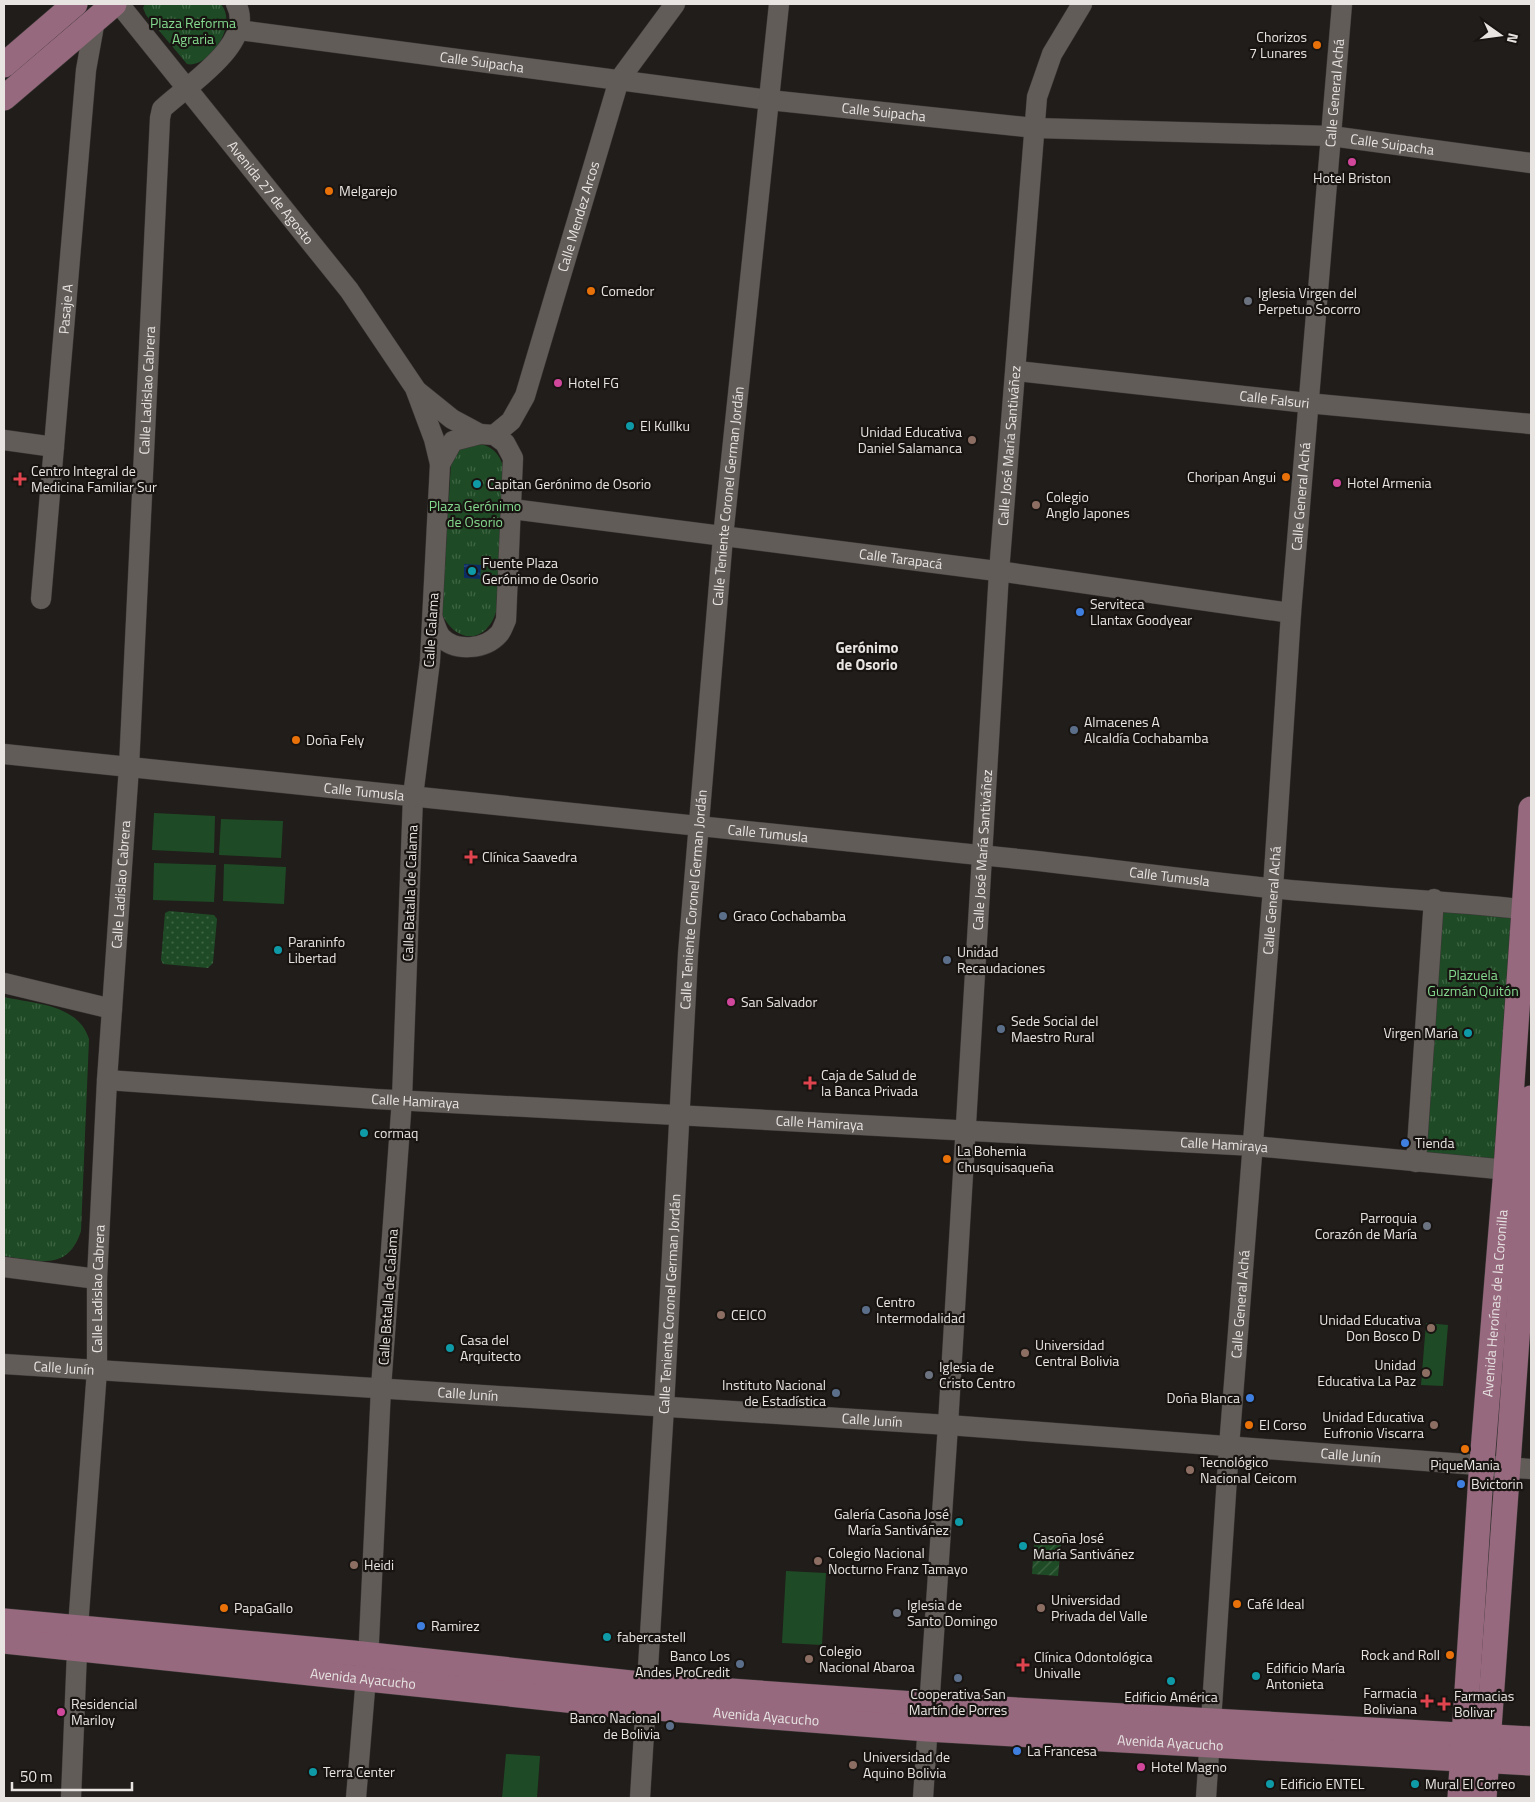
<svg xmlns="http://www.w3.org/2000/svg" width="1535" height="1802" font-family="'Titillium Web',sans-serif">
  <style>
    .grass { fill: url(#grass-dots) }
    .park { fill: url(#park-tufts) }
    .garden { fill: url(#garden-furrows) }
    .pitch { fill: #1e4b25 }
    .water { fill: url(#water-ripples) }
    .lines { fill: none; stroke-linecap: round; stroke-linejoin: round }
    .minor-casing { stroke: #3b3836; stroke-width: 21 }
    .major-casing { stroke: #3b3836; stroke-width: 26 }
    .minor { stroke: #625c59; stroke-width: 20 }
    .major { stroke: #97697e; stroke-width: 25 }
    .food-dot { fill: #e8710a; stroke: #181411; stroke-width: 2 }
    .hotel-dot { fill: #d1479c; stroke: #181411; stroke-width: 2 }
    .worship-dot { fill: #6b7280; stroke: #181411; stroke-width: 2 }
    .culture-dot { fill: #0f9aa8; stroke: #181411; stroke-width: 2 }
    .education-dot { fill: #8d6e63; stroke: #181411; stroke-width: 2 }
    .health-dot { fill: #e0444e; stroke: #181411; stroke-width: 2 }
    .shop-dot { fill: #3f7fe0; stroke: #181411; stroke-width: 2 }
    .service-dot { fill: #5c6f8a; stroke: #181411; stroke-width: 2 }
    .labels { text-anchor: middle; stroke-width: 4.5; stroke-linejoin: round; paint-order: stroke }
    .park-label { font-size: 14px; fill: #84da8f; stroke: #181411 }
    .poi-label { font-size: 14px; fill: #e7e4e2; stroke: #181411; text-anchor: start }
    .street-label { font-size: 14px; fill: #e7e4e2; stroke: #181411 }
    .neighbourhood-label { font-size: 15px; font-weight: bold; fill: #e7e4e2; stroke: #181411 }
  </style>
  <defs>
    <pattern id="grass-dots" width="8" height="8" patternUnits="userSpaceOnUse" patternTransform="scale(1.25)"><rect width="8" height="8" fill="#1e4b25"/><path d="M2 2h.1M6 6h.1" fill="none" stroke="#3f6544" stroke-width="1.8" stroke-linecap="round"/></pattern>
    <pattern id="park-tufts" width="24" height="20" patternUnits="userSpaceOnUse" patternTransform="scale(1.25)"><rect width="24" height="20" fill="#1e4b25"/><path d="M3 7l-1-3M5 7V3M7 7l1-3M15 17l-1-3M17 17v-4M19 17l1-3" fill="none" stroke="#3f6544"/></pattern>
    <pattern id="garden-furrows" width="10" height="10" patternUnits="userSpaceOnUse" patternTransform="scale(1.25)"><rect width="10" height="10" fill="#1e4b25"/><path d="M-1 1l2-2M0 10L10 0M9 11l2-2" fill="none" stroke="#3f6544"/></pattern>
    <pattern id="water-ripples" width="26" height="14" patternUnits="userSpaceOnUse" patternTransform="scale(1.25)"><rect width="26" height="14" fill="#0b2d64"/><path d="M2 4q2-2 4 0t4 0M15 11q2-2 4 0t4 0" fill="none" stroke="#2f4b7a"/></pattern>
  </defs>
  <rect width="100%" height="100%" fill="#211d1a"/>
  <path class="grass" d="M 169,911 L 214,915 L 217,919 L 213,963 L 208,968 L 163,964 L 161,960 L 165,913 Z"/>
  <path class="park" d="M 145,4 L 221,4 C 239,26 208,69 187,64 L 146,15 L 143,8 Z
    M 471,443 C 490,444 499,451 504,469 L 496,612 C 486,644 456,644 442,614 L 451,463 L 453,453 Z
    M 1444,912 L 1511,917 L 1501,1151 L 1494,1160 L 1428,1154 L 1423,1149 L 1440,914 Z
    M 4,997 C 35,1004 78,1004 89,1039 L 81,1231 C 68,1272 38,1261 4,1256 Z"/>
  <path class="garden" d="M 1034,1544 L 1061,1545 L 1058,1576 L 1032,1574 Z"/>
  <path class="pitch" d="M 154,813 L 215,816 L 214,853 L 152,850 Z
    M 221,819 L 283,821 L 281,858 L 219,855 Z
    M 154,863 L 216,865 L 214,902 L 153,900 Z
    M 224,864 L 286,867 L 284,904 L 223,901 Z
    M 1426,1323 L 1448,1325 L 1443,1386 L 1421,1385 Z
    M 786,1571 L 826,1573 L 822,1645 L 782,1643 Z
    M 506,1754 L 540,1756 L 537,1798 L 502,1798 Z"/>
  <path class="water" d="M 464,564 L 481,565 L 480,579 L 464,578 Z"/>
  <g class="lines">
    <defs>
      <g id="minor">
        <path id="s1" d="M 119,4 L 349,290 L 415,388 L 434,439 L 440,464 L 430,661 L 413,796 L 402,1099 L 381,1388 L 369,1641 L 356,1798"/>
        <path id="s2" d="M 239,30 L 769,100 L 1035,128 L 1331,136 L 1531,163"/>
        <path id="s3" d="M 1017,371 L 1307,403 L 1531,424"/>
        <path d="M 416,390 L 452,419 L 480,434"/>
        <path id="s4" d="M 494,435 L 511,421 L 525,396 L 619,80 L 675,4"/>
        <path d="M 4,440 L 54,447"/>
        <path id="s5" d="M 512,509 L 1012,573 L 1291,613"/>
        <path id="s6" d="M 41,599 L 86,70 L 95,20"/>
        <path d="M 433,619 C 435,624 437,632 441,637 C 455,652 485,650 499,634 C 502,631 504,624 506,620 L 513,458 L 505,443 L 494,435 L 480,434 L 453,441 L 440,464"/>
        <path id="s7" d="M 4,754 C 329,788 654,822 979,855 C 1076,864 1173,878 1270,888 C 1357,897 1444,900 1531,910"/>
        <path d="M 4,983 L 112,1009"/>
        <path id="s8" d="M 107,1080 L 376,1099 L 1254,1146 L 1519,1171"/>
        <path d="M 1416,1162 L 1434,899"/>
        <path d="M 4,1267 L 97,1279"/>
        <path id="s9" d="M 4,1364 L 948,1425 L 1531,1469"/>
        <path id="s10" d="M 71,1798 L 78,1627 L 97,1370 L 97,1279 L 107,1080 L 129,767 L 160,118 L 162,109 C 186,86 257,43 236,4"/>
        <path id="s11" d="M 640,1798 L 664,1407 L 688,954 L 723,537 L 779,4"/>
        <path id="s12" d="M 923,1798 L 948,1425 L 999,572 L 1037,97 L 1052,54 L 1082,4"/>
        <path id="s13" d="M 1206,1798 L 1229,1447 L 1273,888 L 1291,613 L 1342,4"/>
      </g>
      <g id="major">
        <path d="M 4,65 L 75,4"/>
        <path d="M 4,98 L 114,4"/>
        <path d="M 4,1621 L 353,1653 L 659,1686 L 929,1705 L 1531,1739"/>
        <path id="s14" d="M 4,1641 L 605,1704 L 927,1729 L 1531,1763"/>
        <path id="s15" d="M 1460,1798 L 1481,1475 L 1506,1169 L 1531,809"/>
        <path d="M 1484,1798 L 1528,1186 L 1531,1098"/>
      </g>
    </defs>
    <use href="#minor" class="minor-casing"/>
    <use href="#major" class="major-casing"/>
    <use href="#minor" class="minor"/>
    <use href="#major" class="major"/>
  </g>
  <g class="food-dot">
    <circle cx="1317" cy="45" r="5"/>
    <circle cx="329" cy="191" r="5"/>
    <circle cx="591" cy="291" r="5"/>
    <circle cx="1286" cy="477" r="5"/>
    <circle cx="296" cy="740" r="5"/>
    <circle cx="947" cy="1159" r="5"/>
    <circle cx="1249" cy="1425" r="5"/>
    <circle cx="1465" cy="1449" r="5"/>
    <circle cx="1237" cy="1604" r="5"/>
    <circle cx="224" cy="1608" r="5"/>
    <circle cx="1450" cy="1655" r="5"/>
  </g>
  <g class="hotel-dot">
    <circle cx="1352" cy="162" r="5"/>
    <circle cx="558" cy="383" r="5"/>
    <circle cx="1337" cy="483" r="5"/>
    <circle cx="731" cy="1002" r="5"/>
    <circle cx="61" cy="1712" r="5"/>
    <circle cx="1141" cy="1767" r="5"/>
  </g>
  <g class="worship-dot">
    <circle cx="1248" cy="301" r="5"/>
    <circle cx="1427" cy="1226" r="5"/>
    <circle cx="929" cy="1375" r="5"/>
    <circle cx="897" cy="1613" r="5"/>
  </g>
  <g class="culture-dot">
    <circle cx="630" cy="426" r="5"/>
    <circle cx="477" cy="484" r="5"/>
    <circle cx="472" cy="571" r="5"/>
    <circle cx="278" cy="950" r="5"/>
    <circle cx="1468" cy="1033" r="5"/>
    <circle cx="364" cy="1133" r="5"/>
    <circle cx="450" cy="1348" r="5"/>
    <circle cx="959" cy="1522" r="5"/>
    <circle cx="1023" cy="1546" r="5"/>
    <circle cx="607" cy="1637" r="5"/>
    <circle cx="1256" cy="1676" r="5"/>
    <circle cx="1171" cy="1681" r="5"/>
    <circle cx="313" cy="1772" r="5"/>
    <circle cx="1270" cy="1784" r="5"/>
    <circle cx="1415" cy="1784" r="5"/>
  </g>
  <g class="education-dot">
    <circle cx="972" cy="440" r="5"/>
    <circle cx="1036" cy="505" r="5"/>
    <circle cx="721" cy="1315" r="5"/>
    <circle cx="1431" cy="1328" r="5"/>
    <circle cx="1025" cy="1353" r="5"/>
    <circle cx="1426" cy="1373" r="5"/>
    <circle cx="1434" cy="1425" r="5"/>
    <circle cx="1190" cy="1470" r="5"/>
    <circle cx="818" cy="1561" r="5"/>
    <circle cx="354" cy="1565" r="5"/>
    <circle cx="1041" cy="1608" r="5"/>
    <circle cx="809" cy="1659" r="5"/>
    <circle cx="853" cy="1765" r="5"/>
  </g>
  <g class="health-dot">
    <path d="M17.5 471.5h5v5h5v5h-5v5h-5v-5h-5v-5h5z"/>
    <path d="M468.5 849.5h5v5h5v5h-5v5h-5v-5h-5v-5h5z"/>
    <path d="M807.5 1075.5h5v5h5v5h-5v5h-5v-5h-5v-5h5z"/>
    <path d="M1020.5 1657.5h5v5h5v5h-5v5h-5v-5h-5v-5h5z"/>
    <path d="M1424.5 1693.5h5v5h5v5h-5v5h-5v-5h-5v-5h5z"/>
    <path d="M1441.5 1696.5h5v5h5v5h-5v5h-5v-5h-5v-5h5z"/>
  </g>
  <g class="shop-dot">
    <circle cx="1080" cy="612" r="5"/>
    <circle cx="1405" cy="1143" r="5"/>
    <circle cx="1250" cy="1398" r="5"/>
    <circle cx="1461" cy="1484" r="5"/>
    <circle cx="421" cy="1626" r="5"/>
    <circle cx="1017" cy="1751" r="5"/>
  </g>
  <g class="service-dot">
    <circle cx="1074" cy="730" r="5"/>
    <circle cx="723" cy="916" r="5"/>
    <circle cx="947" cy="960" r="5"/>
    <circle cx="1001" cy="1029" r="5"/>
    <circle cx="866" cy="1310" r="5"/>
    <circle cx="836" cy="1393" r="5"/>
    <circle cx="740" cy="1664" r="5"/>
    <circle cx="958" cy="1678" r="5"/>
    <circle cx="670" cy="1726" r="5"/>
  </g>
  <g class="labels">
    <g class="park-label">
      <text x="193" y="28">Plaza Reforma<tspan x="193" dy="16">Agraria</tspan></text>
      <text x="475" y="511">Plaza Gerónimo<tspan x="475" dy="16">de Osorio</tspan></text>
      <text x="1473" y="980">Plazuela<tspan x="1473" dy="16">Guzmán Quitón</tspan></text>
    </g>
    <g class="poi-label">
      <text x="1307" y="42" text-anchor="end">Chorizos<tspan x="1307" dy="16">7 Lunares</tspan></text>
      <text x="1352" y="183" text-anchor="middle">Hotel Briston</text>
      <text x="339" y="196">Melgarejo</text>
      <text x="601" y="296">Comedor</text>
      <text x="1258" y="298">Iglesia Virgen del<tspan x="1258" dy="16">Perpetuo Socorro</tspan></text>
      <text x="568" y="388">Hotel FG</text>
      <text x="640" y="431">El Kullku</text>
      <text x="962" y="437" text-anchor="end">Unidad Educativa<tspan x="962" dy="16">Daniel Salamanca</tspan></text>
      <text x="31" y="476">Centro Integral de<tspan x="31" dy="16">Medicina Familiar Sur</tspan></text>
      <text x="1276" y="482" text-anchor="end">Choripan Angui</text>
      <text x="1347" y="488">Hotel Armenia</text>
      <text x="487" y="489">Capitan Gerónimo de Osorio</text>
      <text x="1046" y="502">Colegio<tspan x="1046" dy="16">Anglo Japones</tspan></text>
      <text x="482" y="568">Fuente Plaza<tspan x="482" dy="16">Gerónimo de Osorio</tspan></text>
      <text x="1090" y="609">Serviteca<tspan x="1090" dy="16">Llantax Goodyear</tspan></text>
      <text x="1084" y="727">Almacenes A<tspan x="1084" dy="16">Alcaldía Cochabamba</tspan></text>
      <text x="306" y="745">Doña Fely</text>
      <text x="482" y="862">Clínica Saavedra</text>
      <text x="733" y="921">Graco Cochabamba</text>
      <text x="288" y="947">Paraninfo<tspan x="288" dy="16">Libertad</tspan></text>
      <text x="957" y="957">Unidad<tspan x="957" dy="16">Recaudaciones</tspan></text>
      <text x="741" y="1007">San Salvador</text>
      <text x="1011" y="1026">Sede Social del<tspan x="1011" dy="16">Maestro Rural</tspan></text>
      <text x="1458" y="1038" text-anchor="end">Virgen María</text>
      <text x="821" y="1080">Caja de Salud de<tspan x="821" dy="16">la Banca Privada</tspan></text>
      <text x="374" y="1138">cormaq</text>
      <text x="1415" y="1148">Tienda</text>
      <text x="957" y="1156">La Bohemia<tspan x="957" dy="16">Chusquisaqueña</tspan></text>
      <text x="1417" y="1223" text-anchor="end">Parroquia<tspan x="1417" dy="16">Corazón de María</tspan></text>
      <text x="876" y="1307">Centro<tspan x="876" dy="16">Intermodalidad</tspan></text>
      <text x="731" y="1320">CEICO</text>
      <text x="1421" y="1325" text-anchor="end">Unidad Educativa<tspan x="1421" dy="16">Don Bosco D</tspan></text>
      <text x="460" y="1345">Casa del<tspan x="460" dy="16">Arquitecto</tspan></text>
      <text x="1035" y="1350">Universidad<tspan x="1035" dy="16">Central Bolivia</tspan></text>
      <text x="1416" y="1370" text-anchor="end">Unidad<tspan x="1416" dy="16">Educativa La Paz</tspan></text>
      <text x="939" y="1372">Iglesia de<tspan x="939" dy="16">Cristo Centro</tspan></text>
      <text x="826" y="1390" text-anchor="end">Instituto Nacional<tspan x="826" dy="16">de Estadística</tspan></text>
      <text x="1240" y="1403" text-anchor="end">Doña Blanca</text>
      <text x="1424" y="1422" text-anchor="end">Unidad Educativa<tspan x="1424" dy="16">Eufronio Viscarra</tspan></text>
      <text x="1259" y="1430">El Corso</text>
      <text x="1200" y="1467">Tecnológico<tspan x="1200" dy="16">Nacional Ceicom</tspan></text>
      <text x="1465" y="1470" text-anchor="middle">PiqueMania</text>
      <text x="1471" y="1489">Bvictorin</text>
      <text x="949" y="1519" text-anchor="end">Galería Casoña José<tspan x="949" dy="16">María Santiváñez</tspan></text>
      <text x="1033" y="1543">Casoña José<tspan x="1033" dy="16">María Santiváñez</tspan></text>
      <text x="828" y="1558">Colegio Nacional<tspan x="828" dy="16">Nocturno Franz Tamayo</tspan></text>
      <text x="364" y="1570">Heidi</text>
      <text x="1051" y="1605">Universidad<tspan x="1051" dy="16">Privada del Valle</tspan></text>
      <text x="1247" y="1609">Café Ideal</text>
      <text x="907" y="1610">Iglesia de<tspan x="907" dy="16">Santo Domingo</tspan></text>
      <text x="234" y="1613">PapaGallo</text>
      <text x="431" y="1631">Ramirez</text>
      <text x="617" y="1642">fabercastell</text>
      <text x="819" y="1656">Colegio<tspan x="819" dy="16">Nacional Abaroa</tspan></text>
      <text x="1440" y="1660" text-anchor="end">Rock and Roll</text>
      <text x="730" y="1661" text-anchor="end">Banco Los<tspan x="730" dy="16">Andes ProCredit</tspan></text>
      <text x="1034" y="1662">Clínica Odontológica<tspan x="1034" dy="16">Univalle</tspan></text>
      <text x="1266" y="1673">Edificio María<tspan x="1266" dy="16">Antonieta</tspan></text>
      <text x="1417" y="1698" text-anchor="end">Farmacia<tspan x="1417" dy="16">Boliviana</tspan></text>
      <text x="958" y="1699" text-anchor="middle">Cooperativa San<tspan x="958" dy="16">Martín de Porres</tspan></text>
      <text x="1454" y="1701">Farmacias<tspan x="1454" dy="16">Bolivar</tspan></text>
      <text x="1171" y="1702" text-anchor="middle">Edificio América</text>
      <text x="71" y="1709">Residencial<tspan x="71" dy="16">Mariloy</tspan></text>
      <text x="660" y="1723" text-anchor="end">Banco Nacional<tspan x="660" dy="16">de Bolivia</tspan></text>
      <text x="1027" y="1756">La Francesa</text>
      <text x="863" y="1762">Universidad de<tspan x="863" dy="16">Aquino Bolivia</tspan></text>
      <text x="1151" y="1772">Hotel Magno</text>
      <text x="323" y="1777">Terra Center</text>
      <text x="1280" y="1789">Edificio ENTEL</text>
      <text x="1425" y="1789">Mural El Correo</text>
    </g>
    <g class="street-label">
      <text dy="5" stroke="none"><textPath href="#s2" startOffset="245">Calle Suipacha</textPath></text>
      <text dy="5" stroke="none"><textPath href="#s13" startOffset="1710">Calle General Achá</textPath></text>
      <text dy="5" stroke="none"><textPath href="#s2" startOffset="650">Calle Suipacha</textPath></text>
      <text dy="5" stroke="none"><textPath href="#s2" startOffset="1160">Calle Suipacha</textPath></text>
      <text dy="5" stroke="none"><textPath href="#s1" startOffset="242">Avenida 27 de Agosto</textPath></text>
      <text dy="5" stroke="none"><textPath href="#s4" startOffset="238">Calle Mendez Arcos</textPath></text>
      <text dy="5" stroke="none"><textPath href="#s6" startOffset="291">Pasaje A</textPath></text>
      <text dy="5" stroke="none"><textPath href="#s10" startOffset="1410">Calle Ladislao Cabrera</textPath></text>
      <text dy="5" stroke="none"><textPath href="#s3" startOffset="259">Calle Falsuri</textPath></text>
      <text dy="5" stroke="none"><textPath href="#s12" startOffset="1355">Calle José María Santiváñez</textPath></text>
      <text dy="5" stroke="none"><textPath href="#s11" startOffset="1305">Calle Teniente Coronel German Jordán</textPath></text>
      <text dy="5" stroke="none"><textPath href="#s13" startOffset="1305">Calle General Achá</textPath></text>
      <text dy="5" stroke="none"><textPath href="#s5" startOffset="392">Calle Tarapacá</textPath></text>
      <text transform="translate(431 630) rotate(-86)" y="5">Calle Calama</text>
      <text dy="5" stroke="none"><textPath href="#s7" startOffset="362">Calle Tumusla</textPath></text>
      <text dy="5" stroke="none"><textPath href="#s7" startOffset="768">Calle Tumusla</textPath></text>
      <text dy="5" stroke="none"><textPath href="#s12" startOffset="950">Calle José María Santiváñez</textPath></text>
      <text dy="5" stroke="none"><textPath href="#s7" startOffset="1172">Calle Tumusla</textPath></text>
      <text dy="5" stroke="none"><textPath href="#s10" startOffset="915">Calle Ladislao Cabrera</textPath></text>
      <text transform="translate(410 893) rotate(-88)" y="5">Calle Batalla de Calama</text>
      <text dy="5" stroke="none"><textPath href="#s11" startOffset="900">Calle Teniente Coronel German Jordán</textPath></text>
      <text dy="5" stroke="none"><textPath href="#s13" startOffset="900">Calle General Achá</textPath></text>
      <text dy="5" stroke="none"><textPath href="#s8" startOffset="309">Calle Hamiraya</textPath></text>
      <text dy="5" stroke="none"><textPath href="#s8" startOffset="714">Calle Hamiraya</textPath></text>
      <text dy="5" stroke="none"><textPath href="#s8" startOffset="1119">Calle Hamiraya</textPath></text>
      <text dy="5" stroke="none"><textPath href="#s10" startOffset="510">Calle Ladislao Cabrera</textPath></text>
      <text transform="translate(388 1297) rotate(-86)" y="5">Calle Batalla de Calama</text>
      <text dy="5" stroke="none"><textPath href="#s15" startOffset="496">Avenida Heroínas de la Coronilla</textPath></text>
      <text dy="5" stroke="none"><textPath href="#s11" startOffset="495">Calle Teniente Coronel German Jordán</textPath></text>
      <text dy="5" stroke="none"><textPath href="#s13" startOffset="495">Calle General Achá</textPath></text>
      <text dy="5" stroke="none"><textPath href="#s9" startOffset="60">Calle Junín</textPath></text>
      <text dy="5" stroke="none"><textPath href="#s9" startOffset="465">Calle Junín</textPath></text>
      <text dy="5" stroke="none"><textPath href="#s9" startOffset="870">Calle Junín</textPath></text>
      <text dy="5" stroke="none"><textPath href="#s9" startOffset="1350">Calle Junín</textPath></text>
      <text dy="5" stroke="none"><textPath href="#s14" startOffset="361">Avenida Ayacucho</textPath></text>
      <text dy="5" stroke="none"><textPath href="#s14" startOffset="766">Avenida Ayacucho</textPath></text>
      <text dy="5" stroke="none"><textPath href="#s14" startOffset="1171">Avenida Ayacucho</textPath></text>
    </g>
    <g class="neighbourhood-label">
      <text x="867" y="653">Gerónimo<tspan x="867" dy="17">de Osorio</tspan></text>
    </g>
  </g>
  <rect width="1535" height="1802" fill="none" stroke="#e7e4e2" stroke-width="10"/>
  <g transform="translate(1500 35) rotate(104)" stroke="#181411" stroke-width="4" paint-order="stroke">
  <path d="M0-4L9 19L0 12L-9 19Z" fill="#e7e4e2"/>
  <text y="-8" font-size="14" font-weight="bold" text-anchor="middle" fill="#e7e4e2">N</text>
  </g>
  <path d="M12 1782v8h120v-8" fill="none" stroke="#e7e4e2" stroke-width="2.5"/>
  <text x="20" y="1782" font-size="15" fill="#e7e4e2" stroke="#181411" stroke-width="4" paint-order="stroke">50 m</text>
</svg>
